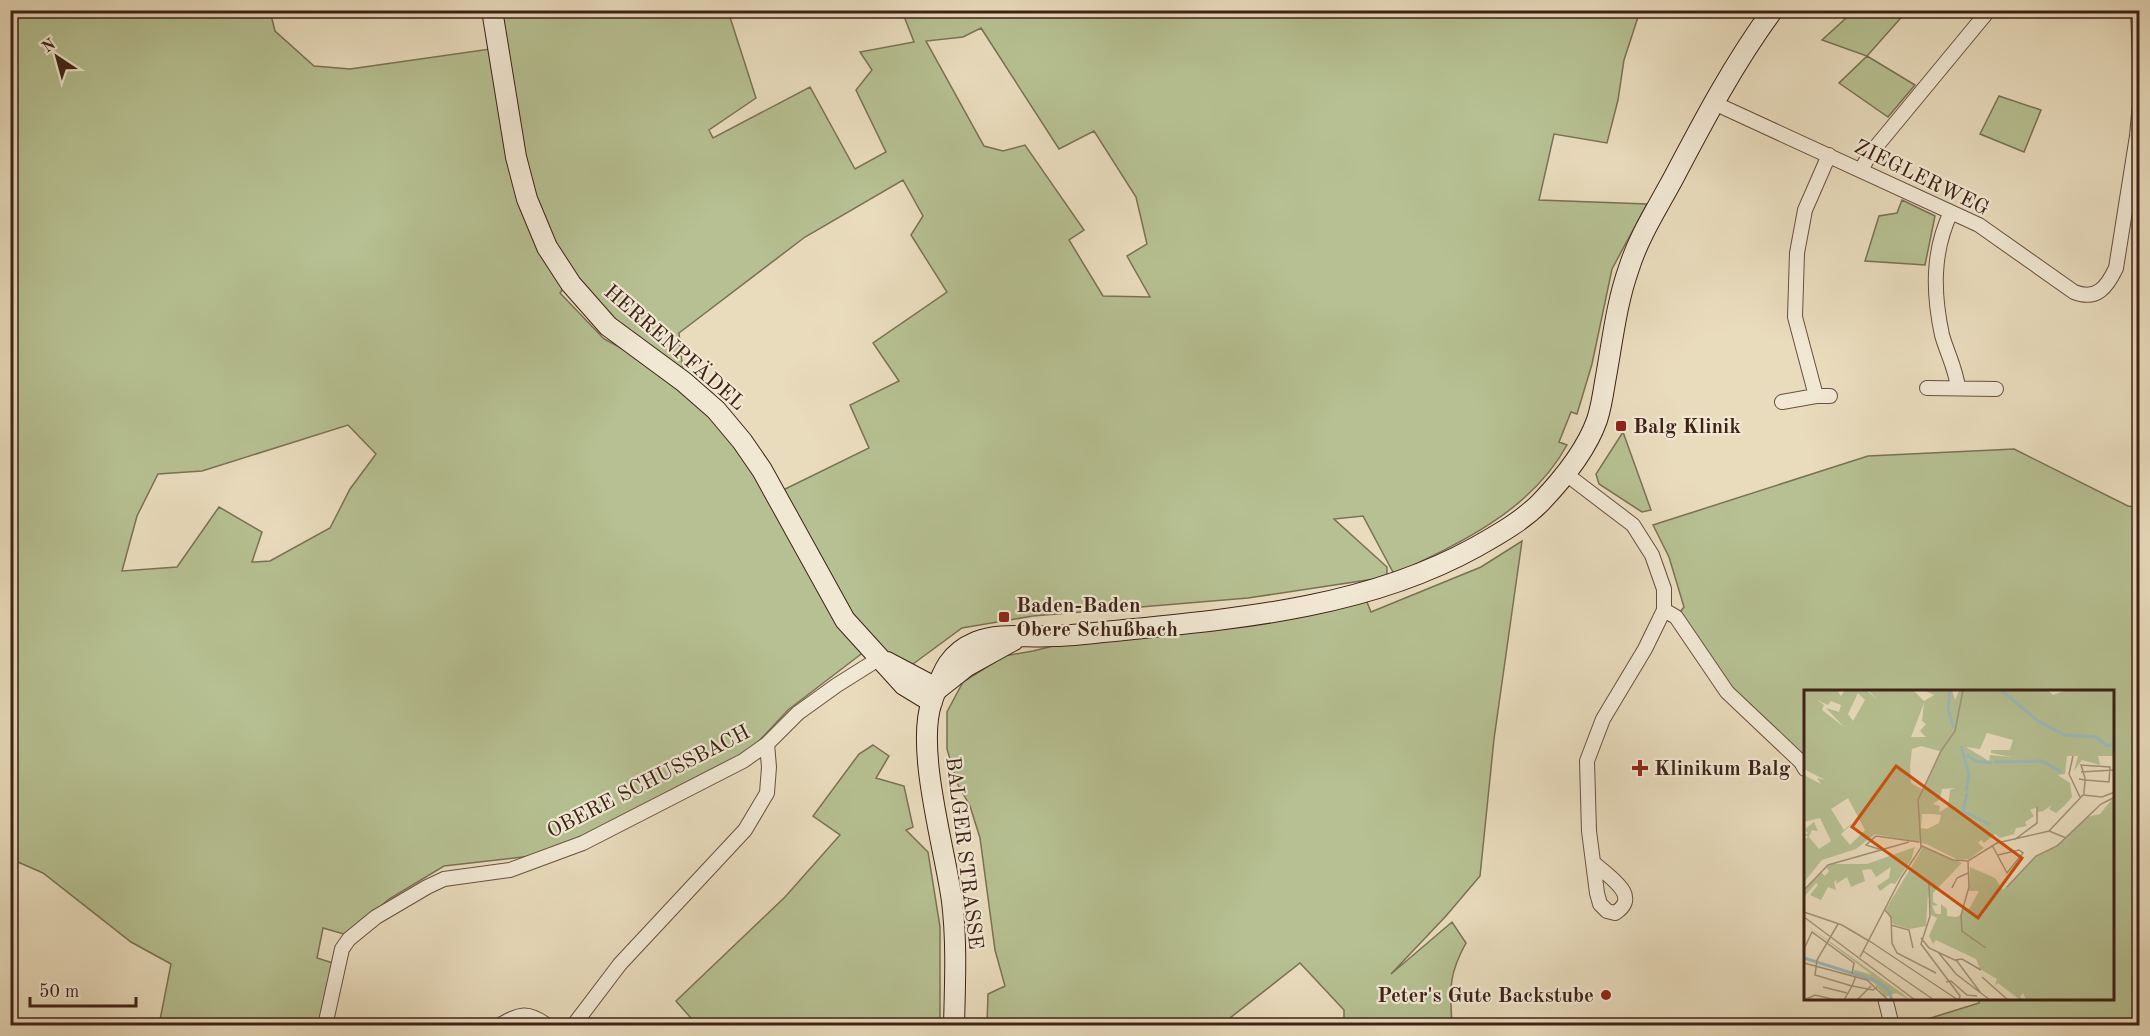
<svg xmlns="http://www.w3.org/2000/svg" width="2150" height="1036" font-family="'Old Standard TT',serif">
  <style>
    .green { fill: #b6c092; stroke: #7a7154; stroke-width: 1.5; fill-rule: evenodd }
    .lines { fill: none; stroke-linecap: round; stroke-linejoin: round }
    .street-casing { stroke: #695040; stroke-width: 16 }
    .secondary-casing { stroke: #3e2216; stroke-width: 22 }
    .street { stroke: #f1e8d4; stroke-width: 14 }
    .secondary { stroke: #f1e8d4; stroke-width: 20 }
    .poi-dot { fill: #8f2418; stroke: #f1e8d4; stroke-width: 2 }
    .labels { text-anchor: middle; stroke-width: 4.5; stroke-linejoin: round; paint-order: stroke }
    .street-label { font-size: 21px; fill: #3e2216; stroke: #f1e8d4 }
    .poi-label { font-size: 21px; font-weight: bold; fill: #3e2216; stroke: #f1e8d4; text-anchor: start }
    .inset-river { fill: none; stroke: #9cb9bc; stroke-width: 3 }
    .inset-road { fill: none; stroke: #a5927a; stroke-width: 1.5 }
    .view { fill: #ce510e; fill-opacity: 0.15; stroke: #ce510e; stroke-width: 3 }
    .inset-edge { fill: none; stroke: #3e2216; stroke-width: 3 }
  </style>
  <rect width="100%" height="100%" fill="#e9dcbd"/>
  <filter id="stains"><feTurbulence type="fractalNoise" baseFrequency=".00333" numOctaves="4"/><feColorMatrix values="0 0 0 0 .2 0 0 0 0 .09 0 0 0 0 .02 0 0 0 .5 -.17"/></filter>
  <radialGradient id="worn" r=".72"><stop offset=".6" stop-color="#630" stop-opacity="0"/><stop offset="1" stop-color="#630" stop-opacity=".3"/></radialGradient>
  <path class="green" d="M 1855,10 L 1907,11 L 1867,56 L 1915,85 L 1888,117 L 1839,83 L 1867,56 L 1822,40 Z
    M 10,11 L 270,11 L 275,31 L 314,66 L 350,69 L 490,49 L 505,142 L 566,285 L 560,293 L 604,339 L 679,379 L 608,326 L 550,242 L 522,158 L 497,11 L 728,11 L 756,98 L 709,130 L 713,138 L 810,87 L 855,169 L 886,152 L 856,90 L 872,70 L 860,52 L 914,42 L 902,11 L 1640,11 L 1624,60 L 1618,100 L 1607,143 L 1554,134 L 1539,200 L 1647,204 L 1612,269 L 1592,364 L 1577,414 L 1571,412 L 1559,442 L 1567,445 C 1531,511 1459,544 1394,574 L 1363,516 L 1334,519 L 1387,567 L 1387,577 L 1248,598 L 1033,616 L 962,628 L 913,664 L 869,648 L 788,710 L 746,755 L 580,837 L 531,856 L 444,866 L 389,899 L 347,935 L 323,928 L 317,958 L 333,963 L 318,1025 L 159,1025 L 171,964 L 131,942 L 43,873 L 11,859 ZM 981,28 L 1059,149 L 1094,131 L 1136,197 L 1147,244 L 1127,256 L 1150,297 L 1103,296 L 1069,240 L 1084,230 L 1025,145 L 1003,151 L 984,146 L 926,41 L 963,37 ZM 903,180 L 923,216 L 911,235 L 947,292 L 873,343 L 899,381 L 850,405 L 869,448 L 775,494 L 684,382 L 679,333 L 805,237 ZM 348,425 L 376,454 L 350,489 L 330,528 L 270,561 L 252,562 L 262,532 L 219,507 L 177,567 L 122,571 L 137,516 L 158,474 L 202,471 Z
    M 1999,96 L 2041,110 L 2024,152 L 1980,134 Z
    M 1902,200 L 1935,216 L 1925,265 L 1865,261 L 1879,216 L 1897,213 Z
    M 1623,432 L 1651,510 L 1642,512 L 1599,484 L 1596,474 Z
    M 2014,449 L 2128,506 L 2139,508 L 2139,1025 L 1908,1025 L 1979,1003 L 1979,999 L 2112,998 L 2112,691 L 1805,691 L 1805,769 L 1763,726 L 1676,617 L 1684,607 L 1669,557 L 1653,525 L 1868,456 Z
    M 1522,541 L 1494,739 L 1480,876 L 1446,916 L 1391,974 L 1452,922 L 1466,943 C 1448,975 1450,991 1452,1025 L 1344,1025 L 1344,1010 L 1300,963 L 1221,1025 L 987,1025 L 988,994 L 1005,986 L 995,950 L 980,838 L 970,806 L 957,783 L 947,749 L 947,712 L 963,682 L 1004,656 L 1033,651 L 1081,639 L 1365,597 L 1371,612 L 1481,567 Z
    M 873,745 L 889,756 L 876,778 L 904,786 L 913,827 L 906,830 L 928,852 L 940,927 L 940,1025 L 697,1025 L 676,1001 L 785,897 L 840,835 L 813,816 L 859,754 Z"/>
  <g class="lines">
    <defs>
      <path id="street" d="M 2138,10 L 2140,60
        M 1714,103 L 1979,225 L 2074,292 C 2097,301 2107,287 2116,268 L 2137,136 L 2140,104
        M 1861,170 L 1870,154 L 1989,10
        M 1951,212 C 1932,252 1933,293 1942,335 C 1947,353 1956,369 1958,388
        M 1927,388 L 1996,389
        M 1816,396 L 1795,317 L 1797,253 L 1805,210 L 1829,155
        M 1782,402 L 1816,396 L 1830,396
        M 1566,474 L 1633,525 L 1652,555 L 1664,589 L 1664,610 L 1645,649 L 1603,719 L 1587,761 L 1589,831 L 1597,893 L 1600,904 L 1607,911 L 1615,913 C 1642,896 1609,877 1594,863
        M 1664,610 L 1676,617 L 1727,692 L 1801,762 L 1805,769
        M 1885,998 L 1892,1026
        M 325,1026 L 342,949 L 349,939 L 376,917 L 427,887 L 444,879 L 510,870 L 583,843 L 743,761 L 767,744 L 798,713 L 837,685 L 880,658
        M 498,1026 C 520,1014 527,1010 548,1026
        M 573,1026 L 620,964 L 745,830 L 767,793 L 769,767 L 767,744"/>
      <path id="secondary" d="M 492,10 L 516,157 L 527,199 L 547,247 L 571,284 L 608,326 L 684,382 L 716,410 L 742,441 L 762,470 L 845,620 L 904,685 L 932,702
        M 887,662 L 938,689
        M 938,689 L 967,666 L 1014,640
        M 954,1026 C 955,984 957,942 952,901 C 945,849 915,749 932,701 C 942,674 947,654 976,642 C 1000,632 1029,638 1053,636 C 1064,636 1074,635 1084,634 C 1217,620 1357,613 1476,547 C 1499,534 1522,521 1540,503 C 1563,479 1586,451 1597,420 C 1601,408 1603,395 1605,382 C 1612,345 1616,304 1629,268 C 1639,236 1658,207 1674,177 C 1704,120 1734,63 1773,10"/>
    </defs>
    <use href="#street" class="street-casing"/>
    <use href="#secondary" class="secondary-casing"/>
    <use href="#street" class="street"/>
    <use href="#secondary" class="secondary"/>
  </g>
  <g class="poi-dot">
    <rect x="1615" y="420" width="12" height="12" rx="3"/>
    <rect x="998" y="611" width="12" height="12" rx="3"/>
    <path d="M1637 759h6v6h6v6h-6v6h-6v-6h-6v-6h6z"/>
    <circle cx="1606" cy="995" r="6"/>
  </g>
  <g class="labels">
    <g class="street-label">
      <text transform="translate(1922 177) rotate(26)" y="7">ZIEGLERWEG</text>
      <text transform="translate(675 347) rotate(41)" y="7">HERRENPFÄDEL</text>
      <text transform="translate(648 781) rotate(-27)" y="7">OBERE SCHUSSBACH</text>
      <text transform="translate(965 853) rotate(83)" y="7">BALGER STRASSE</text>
    </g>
    <g class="poi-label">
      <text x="1633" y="433">Balg Klinik</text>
      <text x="1016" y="612">Baden-Baden<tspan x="1016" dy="24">Obere Schußbach</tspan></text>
      <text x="1654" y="775">Klinikum Balg</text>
      <text x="1594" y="1002" text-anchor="end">Peter's Gute Backstube</text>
    </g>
  </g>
  <g transform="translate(1804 690)">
    <rect width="310" height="310" fill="#e9dcbd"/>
    <path d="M 0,0 L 33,0 L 37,6 L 41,0 L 62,0 L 74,10 L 64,0 L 109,0 L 120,11 L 130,5 L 120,0 L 148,0 L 151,10 L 155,1 L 152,0 L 244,0 L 249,5 L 263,0 L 310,0 L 310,66 L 294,66 L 296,75 L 278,70 L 270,81 L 274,66 L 263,66 L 261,84 L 254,85 L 266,93 L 268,107 L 262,114 L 252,123 L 245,119 L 248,115 L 239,121 L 234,122 L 233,117 L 226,120 L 230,126 L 221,132 L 223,136 L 212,138 L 210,144 L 196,148 L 191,144 L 180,153 L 177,150 L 174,153 L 180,158 L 165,169 L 154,170 L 122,154 L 71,144 L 52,159 L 18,170 L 0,192 L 0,150 L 4,147 L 0,145 L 4,143 L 0,140 L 10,132 L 14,141 L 8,140 L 5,147 L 15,159 L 27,151 L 16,128 L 0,132 L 0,85 L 17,94 L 13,88 L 21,90 L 0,79 ZM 54,3 L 61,10 L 49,31 L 44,24 ZM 13,10 L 24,15 L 27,11 L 37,15 L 35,22 L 22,18 L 40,37 L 18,20 L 20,15 ZM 120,13 L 118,31 L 122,34 L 116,41 L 122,47 L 107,47 ZM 183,43 L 209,50 L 206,60 L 187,60 L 187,63 L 208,67 L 186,65 L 185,71 L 162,57 L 176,59 ZM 117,56 L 136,61 L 119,100 L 107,93 L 106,76 L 108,59 ZM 151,98 L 146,100 L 144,117 L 135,122 L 136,116 L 129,114 L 136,109 L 138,99 ZM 44,108 L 61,140 L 46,155 L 37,144 L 47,135 L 47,134 L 40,140 L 27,119 ZM 118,124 L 129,124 L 137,125 L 135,133 L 123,139 L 117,138 ZM 310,107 L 310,310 L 222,310 L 219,303 L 216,307 L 220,310 L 216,310 L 194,293 L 191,296 L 193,289 L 176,279 L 172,269 L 132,250 L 129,254 L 125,246 L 133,228 L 127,225 L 124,202 L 122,236 L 105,239 L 89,234 L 82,219 L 119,157 L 158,173 L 129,203 L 129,212 L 134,215 L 128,216 L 132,224 L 137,224 L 137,214 L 143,219 L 143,226 L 152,227 L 157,225 L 159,217 L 165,219 L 175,201 L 165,201 L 166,177 L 191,188 L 199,200 L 232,166 L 253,157 L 283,127 L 296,124 ZM 111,157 L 107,170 L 91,194 L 87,193 L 76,201 L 73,196 L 85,188 L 87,177 L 72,187 L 67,179 L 58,180 L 61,191 L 47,197 L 43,187 L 32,194 L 33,190 L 30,192 L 32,200 L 24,197 L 17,210 L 6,205 L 14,195 L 12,193 L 0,207 L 0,201 L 17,182 L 21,186 L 25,181 L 22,177 L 28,174 L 63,174 ZM 0,233 L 99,304 L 106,310 L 92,303 L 81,307 L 70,293 L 49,283 L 51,280 L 68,285 Z" fill="#b6c092" fill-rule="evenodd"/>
    <path class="inset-river" d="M 146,0 L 144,19 L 150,38M 197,0 L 234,31 L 261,45 L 292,47 L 303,56 L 311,54M 157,56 L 165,84 L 162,101M 163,65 L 171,71 L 188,73M 190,72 L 238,71 L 258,82M 163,103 L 159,121 L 185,134M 0,268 L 70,290 L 84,299 L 88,310"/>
    <path class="inset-road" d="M 269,66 L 265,84 L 276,107M 277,82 L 311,80M 275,89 L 281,90 L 305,92 L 306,77 L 277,75 L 281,88 L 281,93 L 280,101 L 280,104M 245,141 L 262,148M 210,150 L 233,133 L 233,117M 188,155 L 203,183 L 219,163 L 215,160 L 194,165M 117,157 L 114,110 L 137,61 L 151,41 L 159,0M 81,161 L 62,155 L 72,146 L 115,152M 164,171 L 165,197 L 157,225 L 158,241 L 182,258M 125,193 L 126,226 L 117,254 L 156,306 L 155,310M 149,195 L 148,198 L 153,188 L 164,183M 203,197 L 232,166 L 253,156 L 297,114 L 311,107M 0,200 L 24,175 L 105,152M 80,219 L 87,227 L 88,253 L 93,263 L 132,283M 0,222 L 38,235 L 65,251M 0,227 L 111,310M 34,234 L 13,270 L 11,285 L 48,296 L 40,310M 87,235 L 105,240 L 109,258M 117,248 L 125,258 L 153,271 L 176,302M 64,250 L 154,310M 0,259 L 8,242 L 50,273 L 48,284M 59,261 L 130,310M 134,262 L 152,284 L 186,310M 56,267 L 97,188 L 118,156 L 149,170 L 164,171 L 193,153 L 245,141 L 279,105 L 298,107 L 311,102M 151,270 L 158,269 L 177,280M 0,273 L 63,290 L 84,310M 52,286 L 48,296 L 69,300 L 73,297M 178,287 L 204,310M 142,292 L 147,291 L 163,305 L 173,306M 19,297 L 43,303M 0,310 L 11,305 L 32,310M 53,310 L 67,296"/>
    <path class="view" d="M 92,76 L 218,168 L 174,228 L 48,137 Z"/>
    <rect width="310" height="310" class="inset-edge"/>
  </g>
  <rect width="2150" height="1036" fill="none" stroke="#e9dcbd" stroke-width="36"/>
  <rect x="12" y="12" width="2126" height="1012" fill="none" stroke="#3e2216" stroke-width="3"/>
  <rect x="18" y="18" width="2114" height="1000" fill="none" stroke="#3e2216" stroke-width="1.5"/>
  <g transform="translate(57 57) rotate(324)" stroke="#f1e8d4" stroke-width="4.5" paint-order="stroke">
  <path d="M0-4.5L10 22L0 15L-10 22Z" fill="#3e2216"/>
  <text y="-9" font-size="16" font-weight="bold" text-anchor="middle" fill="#3e2216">N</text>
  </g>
  <path d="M30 997v9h106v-9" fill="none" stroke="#3e2216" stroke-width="3"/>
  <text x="39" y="997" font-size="18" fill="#3e2216" stroke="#f1e8d4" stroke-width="4.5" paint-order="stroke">50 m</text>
  <rect width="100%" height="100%" filter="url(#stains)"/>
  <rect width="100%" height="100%" fill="url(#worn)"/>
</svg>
